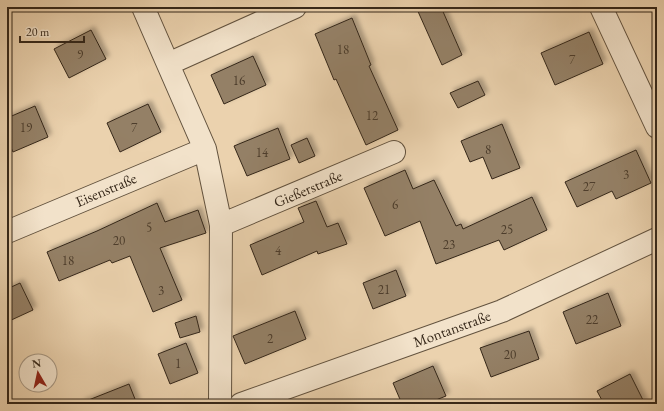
<svg xmlns="http://www.w3.org/2000/svg" width="664" height="411" font-family="'EB Garamond',serif">
  <style>
    .building { fill: #948066; stroke: #352719; filter: url(#shadow) }
    .lines { fill: none; stroke-linecap: round; stroke-linejoin: round }
    .street-casing { stroke: #62523e; stroke-width: 24 }
    .street { stroke: #f2e2ca; stroke-width: 22 }
    .labels { text-anchor: middle; stroke-width: 3; stroke-linejoin: round; paint-order: stroke }
    .number-label { font-size: 13px; fill: #4d3d2c }
    .street-label { font-size: 15px; fill: #352719; stroke: #f2e2ca }
  </style>
  <defs>
    <filter id="shadow"><feDropShadow dx="3.5" dy="-3.5" stdDeviation="2" flood-color="#0004"/></filter>
  </defs>
  <rect width="100%" height="100%" fill="#ebd2ae"/>
  <filter id="stains"><feTurbulence type="fractalNoise" baseFrequency=".005" numOctaves="4"/><feColorMatrix values="0 0 0 0 .2 0 0 0 0 .09 0 0 0 0 .02 0 0 0 .5 -.17"/></filter>
  <radialGradient id="worn" r=".72"><stop offset=".6" stop-color="#630" stop-opacity="0"/><stop offset="1" stop-color="#630" stop-opacity=".3"/></radialGradient>
  <path class="building" d="M 416,7 L 441,7 L 462,55 L 442,65 Z
    M 352,18 L 371,65 L 369,66 L 398,130 L 366,145 L 336,79 L 334,80 L 315,34 Z
    M 91,30 L 106,59 L 69,78 L 54,49 Z
    M 589,32 L 603,64 L 555,85 L 541,53 Z
    M 253,56 L 266,85 L 224,104 L 211,75 Z
    M 478,81 L 485,95 L 458,108 L 450,93 Z
    M 148,104 L 161,132 L 120,152 L 107,123 Z
    M 35,106 L 48,137 L 13,152 L 7,139 L 7,118 Z
    M 502,124 L 520,168 L 492,179 L 483,157 L 470,162 L 461,141 Z
    M 278,128 L 290,159 L 247,176 L 234,146 Z
    M 307,138 L 315,156 L 299,163 L 291,145 Z
    M 636,150 L 651,183 L 616,199 L 612,191 L 577,207 L 565,182 Z
    M 405,170 L 413,189 L 434,180 L 456,226 L 461,224 L 463,229 L 532,197 L 547,230 L 504,250 L 499,240 L 436,264 L 420,221 L 385,236 L 364,188 Z
    M 316,201 L 327,227 L 338,223 L 347,244 L 318,254 L 317,251 L 262,275 L 250,245 L 304,222 L 298,208 Z
    M 157,203 L 165,222 L 198,210 L 206,233 L 160,248 L 182,300 L 153,312 L 130,256 L 112,263 L 110,260 L 59,281 L 47,252 L 97,231 Z
    M 396,270 L 406,296 L 373,309 L 363,283 Z
    M 20,283 L 33,310 L 7,322 L 7,289 Z
    M 608,293 L 621,326 L 576,344 L 563,312 Z
    M 295,311 L 306,339 L 245,364 L 233,336 Z
    M 196,316 L 200,332 L 180,338 L 175,323 Z
    M 529,331 L 539,359 L 491,377 L 480,348 Z
    M 186,343 L 198,373 L 170,384 L 158,354 Z
    M 433,366 L 446,396 L 426,404 L 402,404 L 393,383 Z
    M 630,374 L 645,404 L 604,404 L 597,391 Z
    M 129,384 L 137,404 L 81,404 L 81,403 Z"/>
  <g class="lines">
    <defs>
      <path id="street" d="M 143,7 L 205,149 L 221,225 L 220,404
        M 601,7 L 657,127
        M 168,64 L 295,7
        M 221,225 L 394,152
        M 7,232 L 205,149
        M 241,404 L 502,311 L 657,239"/>
    </defs>
    <use href="#street" class="street-casing"/>
    <use href="#street" class="street"/>
  </g>
  <g class="labels">
    <g class="number-label">
      <text x="343" y="54">18</text>
      <text x="80" y="59">9</text>
      <text x="572" y="64">7</text>
      <text x="239" y="85">16</text>
      <text x="372" y="120">12</text>
      <text x="26" y="132">19</text>
      <text x="134" y="132">7</text>
      <text x="488" y="154">8</text>
      <text x="262" y="157">14</text>
      <text x="626" y="179">3</text>
      <text x="589" y="191">27</text>
      <text x="395" y="209">6</text>
      <text x="149" y="232">5</text>
      <text x="507" y="234">25</text>
      <text x="119" y="245">20</text>
      <text x="449" y="249">23</text>
      <text x="278" y="255">4</text>
      <text x="68" y="265">18</text>
      <text x="384" y="294">21</text>
      <text x="161" y="295">3</text>
      <text x="592" y="324">22</text>
      <text x="270" y="343">2</text>
      <text x="510" y="359">20</text>
      <text x="178" y="368">1</text>
    </g>
    <g class="street-label">
      <text transform="translate(308 189) rotate(-23)" y="5">Gießerstraße</text>
      <text transform="translate(106 190) rotate(-23)" y="5">Eisenstraße</text>
      <text transform="translate(452 329) rotate(-20)" y="5">Montanstraße</text>
    </g>
  </g>
  <rect width="664" height="411" fill="none" stroke="#ebd2ae" stroke-width="24"/>
  <rect x="8" y="8" width="648" height="395" fill="none" stroke="#352719" stroke-width="2"/>
  <rect x="12" y="12" width="640" height="387" fill="none" stroke="#352719"/>
  <g transform="translate(38 373) rotate(351)"><circle r="19" fill="#f2e2ca" stroke="#a69783"/>
  <path d="M0-3L7 15L0 10L-7 15Z" fill="#8f2418"/>
  <text y="-6" font-size="11" font-weight="bold" text-anchor="middle" fill="#352719">N</text>
  </g>
  <path d="M20 36v6h64v-6" fill="none" stroke="#352719" stroke-width="2"/>
  <text x="26" y="36" font-size="12" fill="#352719" stroke="#f2e2ca" stroke-width="3" paint-order="stroke">20 m</text>
  <rect width="100%" height="100%" filter="url(#stains)"/>
  <rect width="100%" height="100%" fill="url(#worn)"/>
</svg>
